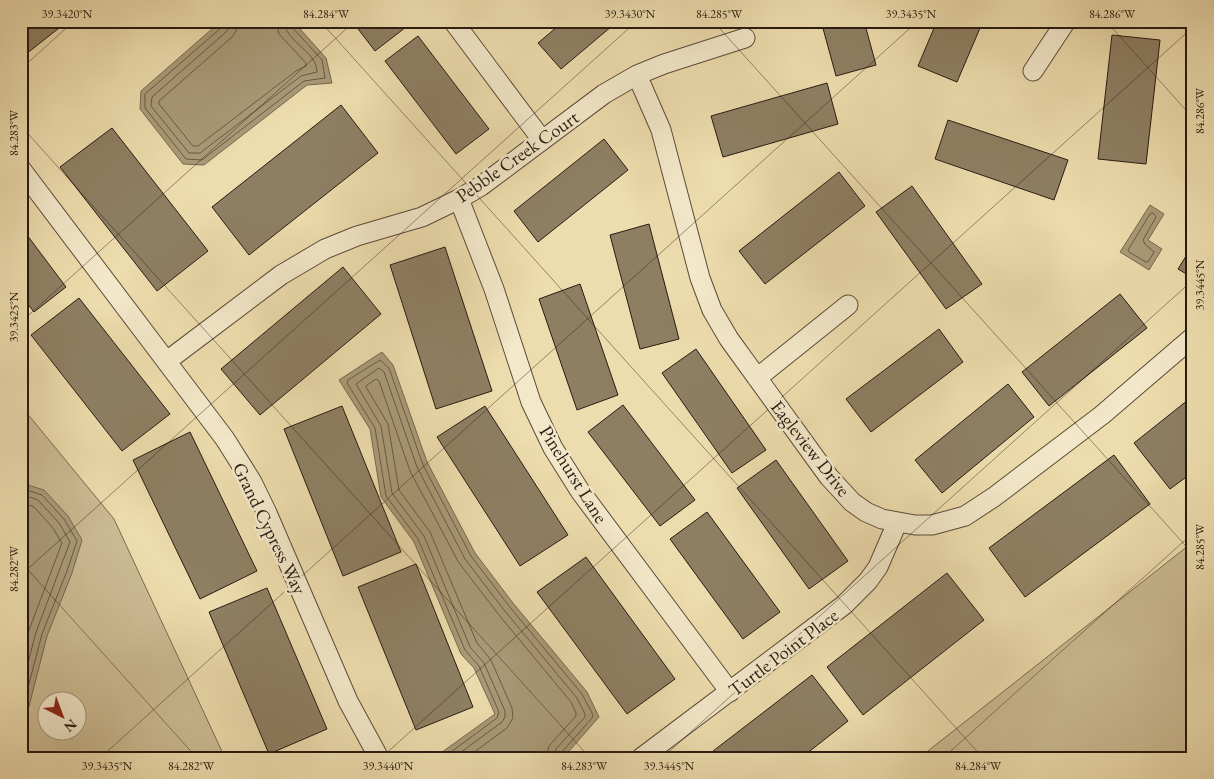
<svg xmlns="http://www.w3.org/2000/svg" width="1214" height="779" font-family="'EB Garamond',serif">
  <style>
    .green { fill: #ccbb93; stroke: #7a6b52; fill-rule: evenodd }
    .water { fill: #aa9a78; stroke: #76674f }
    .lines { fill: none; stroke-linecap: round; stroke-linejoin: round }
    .shore { stroke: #695a45; stroke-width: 1 }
    .building { fill: #8e7f63; stroke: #281b12 }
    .street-casing { stroke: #594b39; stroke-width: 21 }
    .street { stroke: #f3e8ca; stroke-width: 19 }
    .ticks { fill: none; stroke: #281b12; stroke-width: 1; stroke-opacity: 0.45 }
    .labels { text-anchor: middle; stroke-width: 5; stroke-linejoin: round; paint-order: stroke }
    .street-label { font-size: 19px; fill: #281b12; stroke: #f3e8ca }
    .neatline { fill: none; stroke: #281b12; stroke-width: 2 }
    .ticks-label { font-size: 12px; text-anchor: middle; fill: #281b12 }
  </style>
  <rect width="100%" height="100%" fill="#eddcad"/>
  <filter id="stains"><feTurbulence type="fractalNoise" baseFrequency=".004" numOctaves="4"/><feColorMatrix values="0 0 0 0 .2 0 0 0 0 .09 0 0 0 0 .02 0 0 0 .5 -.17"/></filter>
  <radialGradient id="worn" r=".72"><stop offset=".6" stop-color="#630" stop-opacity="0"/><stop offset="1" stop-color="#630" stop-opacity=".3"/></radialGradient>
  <path class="green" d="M 21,406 L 114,519 L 225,758 L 21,758 ZM 48,702 L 78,702 L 78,732 L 48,732 Z
    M 1193,542 L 1193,758 L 919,758 Z"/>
  <path class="water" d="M 221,21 L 293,21 L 326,58 L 332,83 L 307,85 L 204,165 L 183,164 L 140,109 L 141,91 Z
    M 1150,205 L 1164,214 L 1148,240 L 1162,249 L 1149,270 L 1120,252 Z
    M 382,352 L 393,365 L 427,462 L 475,553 L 513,603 L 587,692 L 599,717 L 563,758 L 438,758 L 438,755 L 495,714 L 474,668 L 461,654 L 414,542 L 381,497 L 370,429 L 339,380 Z
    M 21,483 L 44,490 L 68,516 L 82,540 L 72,573 L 47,636 L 27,714 L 21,727 Z"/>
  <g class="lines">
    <path class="shore" d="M 224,21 L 222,27 L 145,94 L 145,108 L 186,159 L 202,160 L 304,81 L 325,78 L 322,60 L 291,26 L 290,21
      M 230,21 L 230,26 L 226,32 L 152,97 L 151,106 L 189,153 L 200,153 L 301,76 L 317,72 C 317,51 285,42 284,21
      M 238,21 L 236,31 L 232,37 L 159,101 L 159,104 L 193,146 L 198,146 L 296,71 L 306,66 L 306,63 L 279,34 L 276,21
      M 1153,213 L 1156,217 L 1143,240 L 1145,244 L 1154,252 L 1148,262 L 1146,262 L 1129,252 L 1128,250 L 1150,214 Z
      M 21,488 L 42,495 L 64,519 L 77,541 L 67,571 L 42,634 L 21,714
      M 21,494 L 38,500 L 59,523 L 70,542 L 36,632 L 21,690
      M 21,502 L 34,507 L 53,528 L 62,543 L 29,630 L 21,660
      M 443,758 L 497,718 L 499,712 L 479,666 L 465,650 L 418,539 L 386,496 L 375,428 L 347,383 L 348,380 L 380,360 L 389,368 L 423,465 L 471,556 L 509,606 L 582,694 L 593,715 L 592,718 L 561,753 L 560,758
      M 453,758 L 502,722 L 505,717 L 505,711 L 484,663 L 470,647 L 424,536 L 392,493 L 381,426 L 356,384 L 379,368 L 384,372 L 417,467 L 465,559 L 504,610 L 577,698 L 585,714 L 585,717 L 556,749 L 554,758
      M 466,758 L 507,728 L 513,718 L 512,708 L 491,660 L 477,643 L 430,532 L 399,490 L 388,424 L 366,387 L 367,385 L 376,379 L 379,381 L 410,471 L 459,563 L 499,615 L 571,702 L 576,713 L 576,716 L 549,746 L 546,758"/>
  </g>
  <path class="building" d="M 21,21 L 68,21 L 21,58 Z
    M 352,21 L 408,21 L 410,24 L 375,51 Z
    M 564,21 L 618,21 L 561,69 L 538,43 Z
    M 821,21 L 864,21 L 876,65 L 836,76 Z
    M 937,21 L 983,21 L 957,82 L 918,66 Z
    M 1112,35 L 1160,40 L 1146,164 L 1098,159 Z
    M 418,36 L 489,129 L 456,154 L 385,61 Z
    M 1193,81 L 1193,118 L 1186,82 Z
    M 827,83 L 838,124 L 723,157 L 711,116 Z
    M 341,105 L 378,153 L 249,255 L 212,207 Z
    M 948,120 L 1068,160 L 1054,200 L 935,159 Z
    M 112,128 L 208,251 L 157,291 L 60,167 Z
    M 604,139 L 628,170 L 538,242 L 514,211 Z
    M 839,172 L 865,206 L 765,284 L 739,251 Z
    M 912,186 L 982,284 L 946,309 L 876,212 Z
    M 649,224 L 679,339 L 640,349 L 610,235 Z
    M 21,227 L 66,287 L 34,312 L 21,295 Z
    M 1193,245 L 1193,278 L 1178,269 Z
    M 445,247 L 492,391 L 436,409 L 390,265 Z
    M 343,267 L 381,314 L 260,415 L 221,369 Z
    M 580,284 L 618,395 L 577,410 L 539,299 Z
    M 1120,294 L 1147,328 L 1049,406 L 1022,372 Z
    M 79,298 L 170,414 L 122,451 L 31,335 Z
    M 939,329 L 963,362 L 871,432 L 846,399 Z
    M 696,349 L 766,450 L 732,473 L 662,373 Z
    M 1008,384 L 1034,417 L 942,493 L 915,460 Z
    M 1193,396 L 1193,472 L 1170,489 L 1134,443 Z
    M 623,405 L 695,500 L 660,526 L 588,432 Z
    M 342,406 L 401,552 L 343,576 L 284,429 Z
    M 485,406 L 568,535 L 520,566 L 437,437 Z
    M 190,432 L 257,571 L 200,599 L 133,460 Z
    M 1114,455 L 1150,504 L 1025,597 L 989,548 Z
    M 776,460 L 848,561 L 809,589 L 737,488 Z
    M 707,512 L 780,612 L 743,639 L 670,539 Z
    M 586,557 L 675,679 L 627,714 L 537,592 Z
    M 416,564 L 473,707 L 416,730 L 358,587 Z
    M 947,573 L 984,620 L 863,715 L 827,667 Z
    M 267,588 L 327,729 L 269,754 L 209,612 Z
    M 812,675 L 848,721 L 801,758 L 704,758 Z
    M 333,752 L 337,758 L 324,758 Z"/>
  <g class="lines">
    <defs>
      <path id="street" d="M 453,21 L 542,140
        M 1033,71 L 1066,21
        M 637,75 L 661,130 L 700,278 L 712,310 L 729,339 L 829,477 L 852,502 L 866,512 L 882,519 L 915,525 L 932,525 L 965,516 L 994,497 L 1102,415 L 1193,337
        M 21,169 L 225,439 L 252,482 L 267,513 L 348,701 L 379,758
        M 459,199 L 494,289 L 531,402 L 553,448 L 580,491 L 730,692
        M 167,361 L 281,275 L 325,249 L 357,236 L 422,217 L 459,199 L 481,186 L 604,94 L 637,75 L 664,64 L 745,38
        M 757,378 L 848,305
        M 641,758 L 844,605 L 868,581 L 878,567 L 897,523"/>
    </defs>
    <use href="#street" class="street-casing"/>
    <use href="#street" class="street"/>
  </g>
  <path class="ticks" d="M 320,21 L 983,758M 713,21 L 1193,554M 1106,21 L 1193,118M 21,69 L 74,21M 21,126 L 590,758M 21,322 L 355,21M 21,562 L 197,758M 21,575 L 637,21M 100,758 L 918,21M 381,758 L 1193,27M 662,758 L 1193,280M 943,758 L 1193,533"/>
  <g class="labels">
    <g class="street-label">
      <text transform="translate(517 156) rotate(-35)" y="7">Pebble Creek Court</text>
      <text transform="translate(811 448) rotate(52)" y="7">Eagleview Drive</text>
      <text transform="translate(574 474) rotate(58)" y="7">Pinehurst Lane</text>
      <text transform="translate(270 528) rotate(64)" y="7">Grand Cypress Way</text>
      <text transform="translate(783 652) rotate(-37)" y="7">Turtle Point Place</text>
    </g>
  </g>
  <rect width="1214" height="779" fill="none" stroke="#eddcad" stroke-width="55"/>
  <g transform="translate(62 716) rotate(138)"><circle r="24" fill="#f3e8ca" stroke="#a29680"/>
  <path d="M0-4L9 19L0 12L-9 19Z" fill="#8f2418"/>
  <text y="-8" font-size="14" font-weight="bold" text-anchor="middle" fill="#281b12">N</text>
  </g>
  <rect x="28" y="28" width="1158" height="724" class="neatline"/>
  <g class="ticks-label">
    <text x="67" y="18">39.3420°N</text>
    <text x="326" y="18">84.284°W</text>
    <text x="630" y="18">39.3430°N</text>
    <text x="719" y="18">84.285°W</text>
    <text x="911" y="18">39.3435°N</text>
    <text x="1112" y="18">84.286°W</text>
    <text transform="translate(1200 111) rotate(-90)" y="4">84.286°W</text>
    <text transform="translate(14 133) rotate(-90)" y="4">84.283°W</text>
    <text transform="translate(1200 285) rotate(-90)" y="4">39.3445°N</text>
    <text transform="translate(14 317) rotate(-90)" y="4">39.3425°N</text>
    <text transform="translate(1200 547) rotate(-90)" y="4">84.285°W</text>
    <text transform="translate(14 569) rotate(-90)" y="4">84.282°W</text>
    <text x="107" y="770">39.3435°N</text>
    <text x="191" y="770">84.282°W</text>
    <text x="388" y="770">39.3440°N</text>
    <text x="584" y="770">84.283°W</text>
    <text x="669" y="770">39.3445°N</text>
    <text x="978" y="770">84.284°W</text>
  </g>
  <rect width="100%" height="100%" filter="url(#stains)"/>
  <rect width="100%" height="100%" fill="url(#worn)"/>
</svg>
